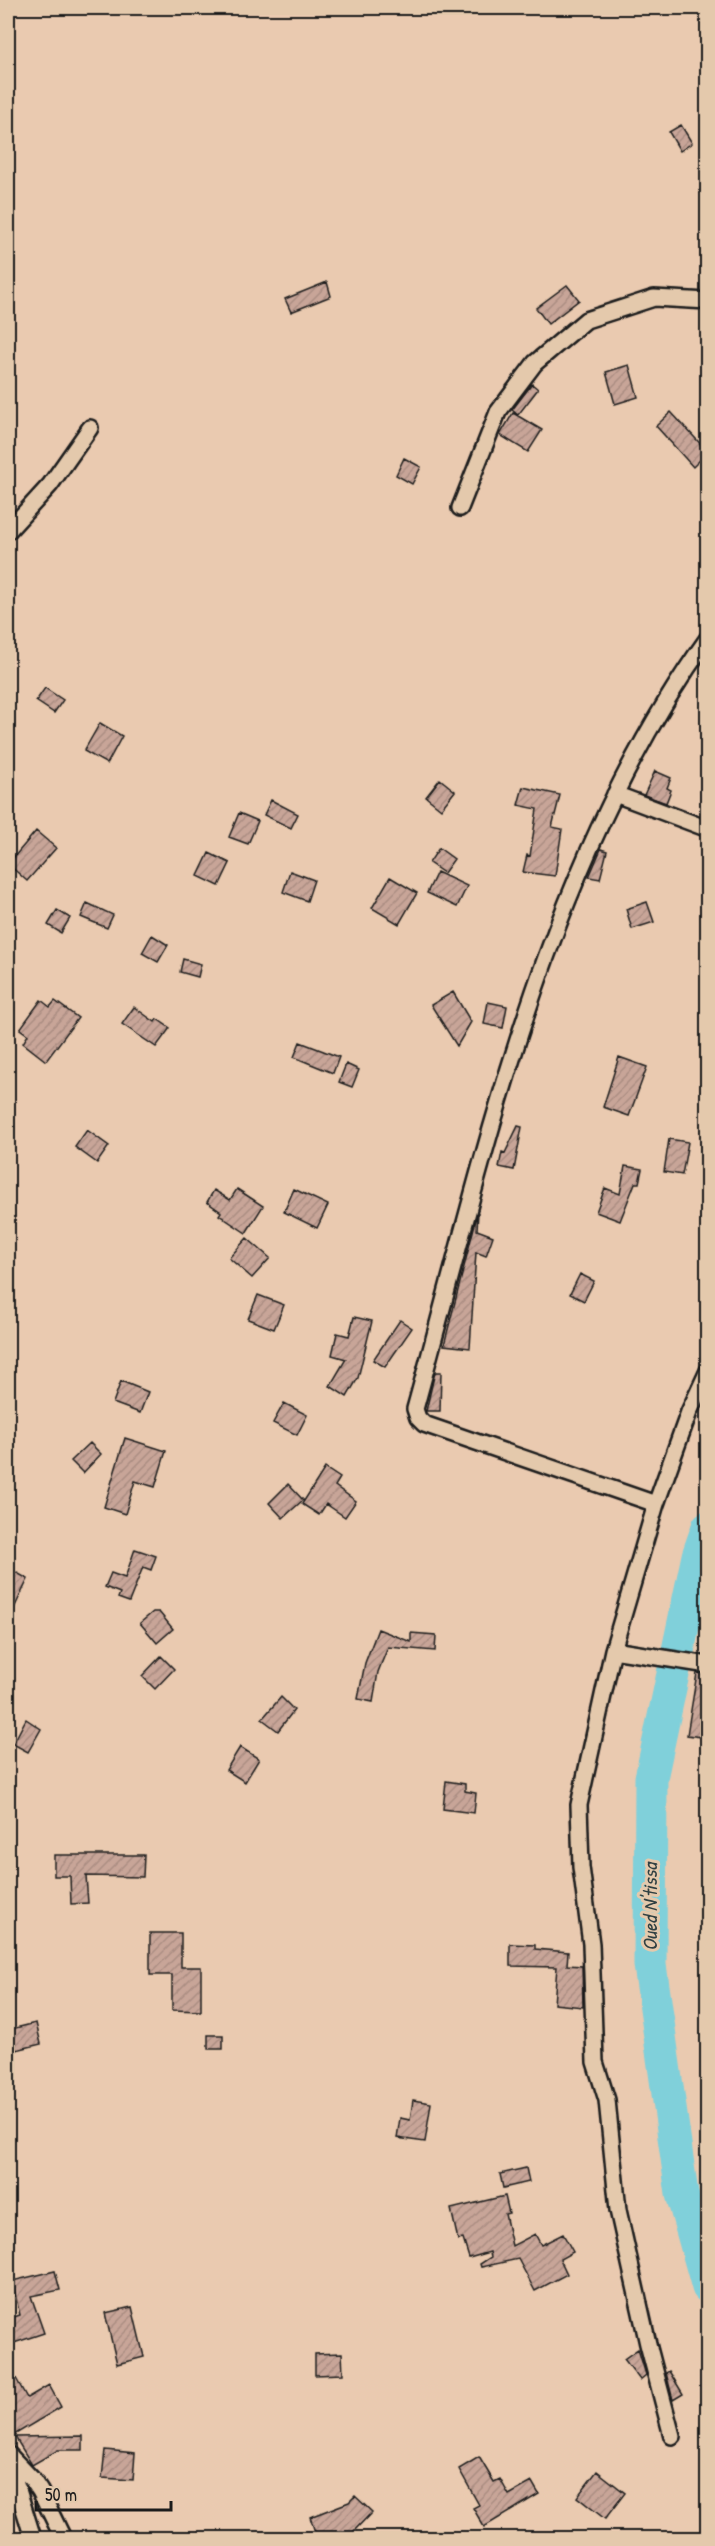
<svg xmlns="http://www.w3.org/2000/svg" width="715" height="2546" font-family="'Patrick Hand',sans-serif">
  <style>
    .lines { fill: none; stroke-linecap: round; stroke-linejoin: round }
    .river { stroke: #80d0da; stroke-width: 33 }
    .building { fill: url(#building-hatch); stroke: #1c1c1c; stroke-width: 1.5 }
    .minor-casing { stroke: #1c1c1c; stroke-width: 20 }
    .minor { stroke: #e4c9ac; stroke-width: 15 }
    .labels { text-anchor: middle; stroke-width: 6; stroke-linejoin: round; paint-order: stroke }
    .water-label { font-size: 20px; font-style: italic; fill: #304042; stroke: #e4c9ac }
  </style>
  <defs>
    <pattern id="building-hatch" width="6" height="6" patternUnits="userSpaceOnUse" patternTransform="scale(1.5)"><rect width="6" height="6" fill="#c8a598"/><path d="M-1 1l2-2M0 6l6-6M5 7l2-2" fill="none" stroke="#ab8d82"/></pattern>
  </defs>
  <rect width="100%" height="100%" fill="#eacab0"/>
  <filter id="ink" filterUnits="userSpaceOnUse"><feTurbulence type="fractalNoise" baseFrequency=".0167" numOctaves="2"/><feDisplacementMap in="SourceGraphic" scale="12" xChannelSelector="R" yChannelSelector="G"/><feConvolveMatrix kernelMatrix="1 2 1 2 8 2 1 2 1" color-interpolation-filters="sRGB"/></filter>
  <g filter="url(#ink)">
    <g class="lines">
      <path class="river" d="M 708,1527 L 698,1556 L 651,1778 L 650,1965 L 682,2194 L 708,2287"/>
    </g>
    <path class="building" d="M 681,125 L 692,143 L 680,151 L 669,132 Z
      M 327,282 L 331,296 L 291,312 L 285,299 Z
      M 567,285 L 579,300 L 548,324 L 536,308 Z
      M 629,365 L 638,397 L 615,404 L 606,372 Z
      M 532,384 L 538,389 L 518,415 L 512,410 Z
      M 671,412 L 708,452 L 693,467 L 656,426 Z
      M 513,413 L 542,430 L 528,452 L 500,435 Z
      M 404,458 L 421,467 L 412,484 L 396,475 Z
      M 45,688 L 63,700 L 54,713 L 36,701 Z
      M 100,723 L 122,736 L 107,764 L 84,751 Z
      M 655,771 L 671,778 L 667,788 L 671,790 L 666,803 L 644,795 Z
      M 440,779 L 455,791 L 441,809 L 426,797 Z
      M 523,787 L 560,795 L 552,827 L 562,829 L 555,876 L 523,872 L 527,855 L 530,856 L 537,809 L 518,805 Z
      M 271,800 L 298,814 L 291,828 L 264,815 Z
      M 239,813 L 258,821 L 248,844 L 229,837 Z
      M 36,831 L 56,848 L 27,881 L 8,864 Z
      M 439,848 L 454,859 L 444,873 L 429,863 Z
      M 601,849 L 607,851 L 600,879 L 589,877 Z
      M 209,853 L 230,863 L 219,886 L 198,876 Z
      M 290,871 L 314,880 L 307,901 L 283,892 Z
      M 437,872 L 467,886 L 457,907 L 427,893 Z
      M 390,877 L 417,893 L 399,924 L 372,908 Z
      M 647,902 L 654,922 L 632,929 L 626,909 Z
      M 87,903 L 113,915 L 107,928 L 81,917 Z
      M 57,910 L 70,918 L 61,933 L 48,925 Z
      M 152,935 L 168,945 L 158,962 L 142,953 Z
      M 183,959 L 201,964 L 198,977 L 180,972 Z
      M 453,992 L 471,1022 L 457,1046 L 431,1005 Z
      M 41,1000 L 50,1007 L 55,1001 L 78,1018 L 46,1061 L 23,1043 L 28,1035 L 20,1029 Z
      M 488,1002 L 507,1006 L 503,1028 L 484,1024 Z
      M 134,1007 L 155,1022 L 157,1019 L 170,1028 L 156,1047 L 122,1024 Z
      M 300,1042 L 339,1057 L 333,1073 L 294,1057 Z
      M 619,1057 L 647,1067 L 629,1116 L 603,1107 Z
      M 346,1064 L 359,1070 L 352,1087 L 339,1082 Z
      M 518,1126 L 522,1127 L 514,1170 L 499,1167 L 502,1152 L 505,1153 Z
      M 87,1130 L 109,1146 L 97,1163 L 75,1147 Z
      M 669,1139 L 688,1142 L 682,1175 L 664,1172 Z
      M 625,1166 L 642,1169 L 639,1183 L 635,1183 L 620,1221 L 596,1212 L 605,1188 L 620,1194 Z
      M 237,1189 L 263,1206 L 246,1233 L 219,1215 L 221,1212 L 207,1202 L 214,1190 L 230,1200 Z
      M 294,1189 L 328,1205 L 317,1228 L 284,1212 Z
      M 478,1212 L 477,1230 L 493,1236 L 486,1256 L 476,1252 L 470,1348 L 444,1345 Z
      M 247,1238 L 270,1258 L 252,1278 L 229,1258 Z
      M 580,1274 L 594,1281 L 584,1301 L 570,1294 Z
      M 258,1295 L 284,1305 L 274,1329 L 248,1319 Z
      M 354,1317 L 372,1321 L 358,1378 L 347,1397 L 330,1386 L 346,1359 L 332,1355 L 337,1333 L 349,1336 Z
      M 400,1320 L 412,1328 L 385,1367 L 373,1360 Z
      M 435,1372 L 441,1372 L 440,1411 L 426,1411 Z
      M 121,1381 L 148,1392 L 140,1413 L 113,1403 Z
      M 284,1403 L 307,1415 L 297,1435 L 273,1423 Z
      M 125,1438 L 166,1451 L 155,1487 L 135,1481 L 125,1514 L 104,1507 Z
      M 90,1443 L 101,1454 L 83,1473 L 71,1461 Z
      M 325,1468 L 340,1478 L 335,1486 L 356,1501 L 345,1517 L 326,1504 L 319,1515 L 302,1504 Z
      M 288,1484 L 303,1500 L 283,1518 L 269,1503 Z
      M 135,1549 L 156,1556 L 151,1570 L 143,1567 L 129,1602 L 118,1598 L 120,1593 L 105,1587 L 111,1573 L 125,1578 Z
      M 8,1568 L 28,1579 L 8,1621 Z
      M 153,1612 L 159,1612 L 173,1629 L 157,1643 L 140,1623 Z
      M 378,1629 L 411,1642 L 411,1633 L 436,1635 L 435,1651 L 388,1647 L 378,1672 L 373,1702 L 358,1699 L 365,1663 Z
      M 161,1656 L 174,1669 L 155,1689 L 142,1676 Z
      M 697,1673 L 708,1675 L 708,1738 L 687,1735 Z
      M 281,1697 L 294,1710 L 278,1731 L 262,1719 Z
      M 26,1719 L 41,1729 L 28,1752 L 13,1744 Z
      M 240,1747 L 259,1759 L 245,1782 L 226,1770 Z
      M 446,1781 L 465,1784 L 465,1791 L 476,1793 L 474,1813 L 443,1809 Z
      M 54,1855 L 144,1855 L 143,1877 L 86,1876 L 88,1903 L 71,1904 L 70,1876 L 54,1876 Z
      M 150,1933 L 181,1933 L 181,1967 L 201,1967 L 201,2011 L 172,2010 L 172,1975 L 150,1975 Z
      M 510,1944 L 535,1945 L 535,1949 L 568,1952 L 567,1965 L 582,1966 L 583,2007 L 554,2004 L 557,1967 L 510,1966 Z
      M 36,2023 L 41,2044 L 16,2050 L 11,2029 Z
      M 208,2035 L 223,2035 L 223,2049 L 208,2049 Z
      M 413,2100 L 431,2103 L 425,2142 L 397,2138 L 400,2118 L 410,2120 Z
      M 526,2168 L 529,2182 L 503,2188 L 500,2174 Z
      M 505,2196 L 509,2213 L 505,2214 L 512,2246 L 535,2234 L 541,2245 L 563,2234 L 573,2252 L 560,2259 L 567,2274 L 535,2291 L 518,2259 L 481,2267 L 480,2264 L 491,2257 L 490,2252 L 469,2258 L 463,2239 L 458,2240 L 451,2209 Z
      M 55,2271 L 60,2290 L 31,2296 L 44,2333 L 8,2345 L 8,2319 L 20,2315 L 12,2281 Z
      M 132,2307 L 144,2357 L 117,2364 L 105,2313 Z
      M 638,2349 L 646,2375 L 640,2380 L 624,2359 Z
      M 342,2353 L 343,2374 L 315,2375 L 315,2354 Z
      M 8,2364 L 27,2398 L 49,2385 L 61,2407 L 14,2435 L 8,2424 Z
      M 669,2371 L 683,2394 L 673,2400 L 666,2373 Z
      M 83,2436 L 83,2450 L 58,2450 L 32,2465 L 15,2437 Z
      M 105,2450 L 135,2453 L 133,2480 L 102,2478 Z
      M 479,2457 L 494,2482 L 500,2479 L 509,2495 L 532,2482 L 539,2494 L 484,2527 L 473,2508 L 479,2505 L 459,2469 Z
      M 597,2471 L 625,2493 L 605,2519 L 577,2497 Z
      M 355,2496 L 372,2512 L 351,2534 L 338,2538 L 317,2538 L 310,2517 L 349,2502 Z"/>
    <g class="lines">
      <defs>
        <path id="minor" d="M 460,508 L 498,412 L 535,363 L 586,320 L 654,298 L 708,301
          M 8,531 L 50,485 L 90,428
          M 615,794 L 708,829
          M 656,1504 L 424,1424 L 418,1418 L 415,1409 C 487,1147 546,864 708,638
          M 613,1650 L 708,1665
          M 672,2436 L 648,2344 L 618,2210 L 607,2100 L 595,2062 L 591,1944 L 581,1867 L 579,1805 L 613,1650 L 656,1504 L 689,1412 L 708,1371
          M 8,2454 L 32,2479 L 40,2491 L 63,2538
          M 8,2458 L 33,2538"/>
      </defs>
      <use href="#minor" class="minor-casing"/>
      <use href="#minor" class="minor"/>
    </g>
  </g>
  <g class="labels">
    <g class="water-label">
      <text transform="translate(650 1907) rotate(-90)" y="7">Oued N'tissa</text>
    </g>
  </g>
  <rect width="715" height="2546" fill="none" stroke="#e4c9ac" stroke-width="30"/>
  <rect x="15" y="15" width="685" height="2516" fill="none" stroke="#1c1c1c" stroke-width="2" filter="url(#ink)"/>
  <path d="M36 2501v9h135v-9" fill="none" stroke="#1c1c1c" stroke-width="3"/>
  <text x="45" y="2501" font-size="18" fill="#1c1c1c" stroke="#e4c9ac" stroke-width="4.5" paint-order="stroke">50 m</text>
</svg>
